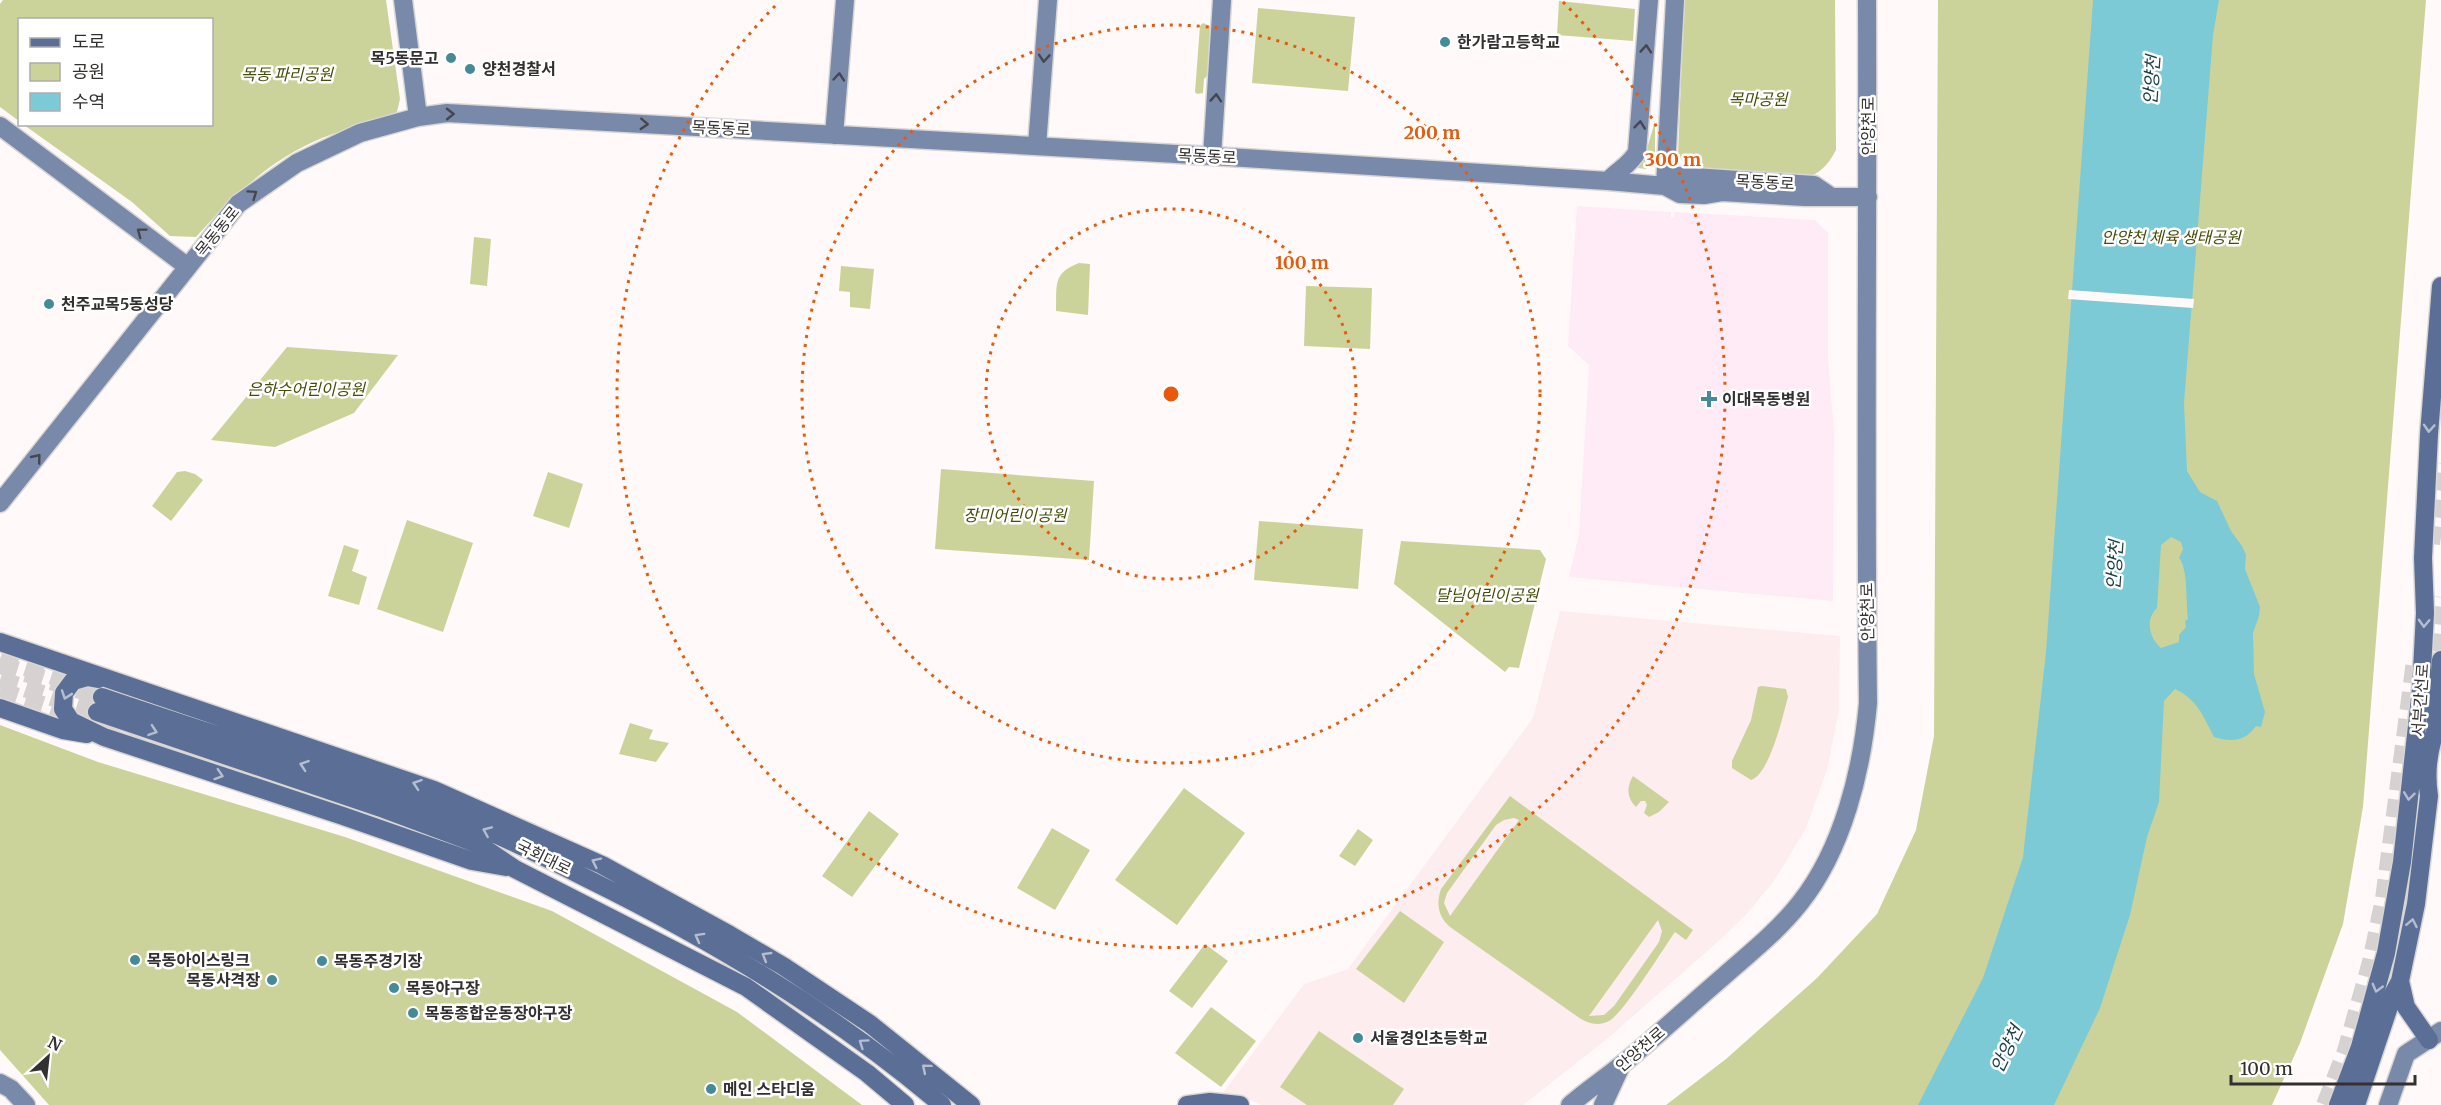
<svg xmlns="http://www.w3.org/2000/svg" width="2441" height="1105" font-family="Merriweather,'Noto Sans KR',serif">
  <style>
    .education { fill: #fdedef }
    .medical { fill: #feebf5 }
    .green { fill: #cbd39b; fill-rule: evenodd }
    .water { fill: #7ccad6; fill-rule: evenodd }
    .pier { fill: #fffaf9 }
    .lines { fill: none; stroke-linecap: round; stroke-linejoin: round }
    .primary-tunnel { stroke: #d6d2d1; stroke-width: 18; stroke-dasharray: 18 9; stroke-linecap: butt }
    .highway-tunnel { stroke: #d6d2d1; stroke-width: 18; stroke-dasharray: 18 9; stroke-linecap: butt }
    .secondary-casing { stroke: #dad6d5; stroke-width: 21 }
    .primary-casing { stroke: #dad6d5; stroke-width: 21 }
    .secondary { stroke: #7989aa; stroke-width: 18 }
    .primary { stroke: #5b6f96; stroke-width: 18 }
    .oneway { stroke: #44474e }
    .oneway2 { stroke: #b5bed0 }
    .ring { fill: none; stroke: #e8590c; stroke-width: 3; stroke-dasharray: 3 6 }
    .poi-dot { fill: #458a97; stroke: #fff; stroke-width: 2 }
    .labels { text-anchor: middle; stroke-width: 5; stroke-linejoin: round; paint-order: stroke }
    .poi-label { font-size: 16px; font-weight: bold; fill: #333130; stroke: #fff; text-anchor: start }
    .park-label { font-size: 16px; font-style: italic; fill: #474d07; stroke: #fff }
    .street-label { font-size: 16px; fill: #333130; stroke: #fff }
    .water-label { font-size: 18px; font-style: italic; fill: #1c4147; stroke: #fff }
    .centre { fill: #e8590c; stroke: #fff; stroke-width: 3 }
    .ring-label { font-size: 18px; text-anchor: middle; font-weight: bold; fill: #e8590c; stroke: #fff; stroke-width: 5; stroke-linejoin: round; paint-order: stroke }
  </style>
  <rect width="100%" height="100%" fill="#fffaf9"/>
  <path class="education" d="M 1560,611 L 1840,636 L 1839,709 L 1827,770 L 1806,828 L 1774,881 L 1744,917 L 1722,938 L 1607,1039 L 1523,1105 L 1262,1105 L 1243,1097 L 1223,1093 L 1304,984 L 1348,969 L 1533,718 Z"/>
  <path class="medical" d="M 1577,206 L 1671,212 L 1671,217 L 1674,217 L 1675,212 L 1815,220 L 1828,233 L 1828,358 L 1834,433 L 1833,601 L 1569,577 L 1579,534 L 1589,365 L 1568,346 Z"/>
  <path class="green" d="M 3,0 L 386,0 L 400,99 L 396,116 C 372,123 345,129 322,138 C 269,160 233,196 196,237 L 170,236 L 132,202 L 24,125 L 212,124 L 212,20 L 20,20 L 19,121 L 0,107 L 0,4 Z
    M 1684,0 L 1835,0 L 1836,150 C 1828,166 1819,173 1804,180 L 1696,174 L 1678,156 Z
    M 1938,0 L 2426,0 L 2363,807 L 2343,924 L 2300,1043 L 2272,1105 L 1666,1105 L 1726,1059 L 1817,978 L 1877,914 L 1916,830 L 1934,736 Z
    M 1559,1 L 1635,9 L 1633,41 L 1557,35 Z
    M 1258,8 L 1355,17 L 1348,91 L 1252,83 Z
    M 1203,23 L 1212,27 L 1209,74 L 1204,79 L 1203,93 L 1197,94 L 1195,92 L 1200,26 Z
    M 1655,121 L 1655,164 L 1646,169 L 1637,168 L 1644,159 Z
    M 474,237 L 491,239 L 487,286 L 470,284 Z
    M 1079,263 L 1090,264 L 1088,315 L 1056,311 C 1057,286 1052,273 1079,263 Z
    M 841,266 L 874,269 L 870,309 L 850,307 L 850,292 L 839,291 Z
    M 1306,286 L 1372,288 L 1370,349 L 1304,346 Z
    M 287,347 L 398,355 L 354,413 L 275,447 L 211,440 Z
    M 941,469 L 1094,481 L 1089,560 L 935,549 Z
    M 185,471 L 195,474 L 203,480 L 171,521 L 152,506 L 177,472 Z
    M 548,472 L 583,484 L 569,528 L 533,516 Z
    M 407,520 L 473,543 L 443,632 L 377,609 Z
    M 1259,521 L 1363,529 L 1358,589 L 1254,580 Z
    M 1401,541 L 1540,550 L 1546,559 L 1519,668 L 1509,667 L 1505,672 L 1394,584 Z
    M 344,545 L 359,550 L 352,571 L 367,577 L 359,605 L 328,596 Z
    M 1762,686 L 1786,689 L 1788,697 C 1783,715 1770,774 1751,780 L 1732,768 L 1732,761 L 1751,720 L 1758,687 Z
    M 630,723 L 653,730 L 649,739 L 669,743 L 656,762 L 619,754 Z
    M 0,725 L 98,762 L 345,837 L 552,911 L 737,1012 L 862,1105 L 49,1105 L 0,1050 Z
    M 1633,776 L 1669,802 L 1659,812 L 1649,817 L 1644,813 L 1647,805 L 1645,801 L 1641,801 L 1636,807 C 1627,798 1626,788 1633,776 Z
    M 1184,788 L 1245,833 L 1177,925 L 1115,880 Z
    M 1510,796 L 1693,930 L 1686,940 L 1675,932 C 1663,949 1623,1014 1609,1021 C 1598,1027 1587,1023 1578,1017 L 1450,927 C 1438,917 1436,903 1441,889 ZM 1514,818 L 1519,820 L 1450,916 L 1444,903 L 1447,893 L 1496,825 L 1504,820 ZM 1658,920 L 1662,931 L 1659,942 L 1614,1006 L 1604,1015 L 1589,1016 Z
    M 869,811 L 899,834 L 852,897 L 822,876 Z
    M 1052,828 L 1090,850 L 1055,910 L 1017,888 Z
    M 1358,829 L 1373,840 L 1355,866 L 1339,856 Z
    M 1400,911 L 1444,942 L 1404,1003 L 1356,969 Z
    M 1205,944 L 1228,961 L 1192,1008 L 1169,991 Z
    M 1211,1007 L 1256,1041 L 1221,1087 L 1175,1053 Z
    M 1319,1031 L 1404,1089 L 1393,1105 L 1307,1105 L 1280,1087 Z"/>
  <path class="water" d="M 2093,0 L 2219,0 L 2213,35 L 2184,403 L 2187,471 L 2200,492 L 2217,501 L 2231,531 L 2242,546 L 2246,555 L 2245,569 L 2260,607 L 2259,616 L 2253,633 L 2254,674 L 2265,712 L 2261,727 L 2256,726 C 2245,742 2231,742 2214,737 C 2203,716 2198,700 2175,689 L 2164,701 L 2159,802 L 2147,837 L 2130,915 L 2100,1008 L 2054,1105 L 1918,1105 L 1983,978 L 2023,857 L 2046,652 ZM 2171,537 L 2181,542 L 2183,549 L 2179,558 C 2188,567 2186,605 2188,619 L 2185,621 L 2186,627 L 2179,635 L 2179,642 L 2161,648 C 2149,638 2145,619 2157,608 L 2161,545 Z"/>
  <path class="pier" d="M 2069,290 L 2194,299 L 2193,308 L 2068,299 Z"/>
  <g class="lines">
    <path class="primary-tunnel" d="M 0,665 L 102,697
      M 0,680 L 97,712"/>
    <path class="highway-tunnel" d="M 2431,544 L 2441,463
      M 0,659 L 118,697
      M 2431,678 L 2441,597
      M 0,691 L 317,796
      M 2385,1002 C 2402,925 2415,850 2422,772
      M 2325,1105 L 2346,1051 L 2371,962 L 2384,899 L 2415,661"/>
    <defs>
      <path id="secondary" d="M 403,0 L 418,117
        M 0,126 L 188,267
        M 834,135 L 845,0
        M 1037,146 L 1048,0
        M 1212,156 L 1222,0
        M 1608,181 C 1618,170 1630,165 1637,152 L 1649,0
        M 1665,186 L 1675,0
        M 1665,186 L 1678,176 L 1814,185 L 1830,196
        M 0,503 L 238,204 L 297,163 L 360,133 L 418,117 L 447,113 L 1212,156 L 1608,181 L 1665,186 L 1680,194 L 1704,195 L 1722,192 L 1805,197 L 1868,197
        M 0,1083 L 11,1089 L 26,1105
        M 1570,1105 C 1586,1091 1604,1079 1620,1066 C 1656,1037 1689,1006 1724,976 C 1750,953 1778,931 1800,903 C 1843,849 1862,770 1868,703 C 1865,468 1868,234 1867,0
        M 1603,1105 L 1621,1066
        M 2388,1105 L 2406,1054 L 2441,1031"/>
      <path id="primary" d="M 0,642 L 434,790 L 602,865 L 730,935 L 783,966 L 870,1024 L 971,1105
        M 98,679 L 87,677 L 73,681 L 64,693 L 63,709 L 71,721 L 104,737 L 343,816 L 472,861 L 506,867
        M 102,697 C 220,737 339,773 455,817 C 501,835 545,857 588,879 C 714,941 835,1014 942,1105
        M 0,708 L 63,730 L 87,734
        M 97,712 L 384,809 L 478,844 L 515,869 L 746,987 L 867,1073 L 905,1105
        M 2400,981 L 2406,1007 L 2429,1040
        M 1187,1105 L 1210,1102 L 1240,1105
        M 2338,1105 L 2360,1047 L 2386,953 L 2402,862 L 2421,689 L 2425,613 L 2423,558 L 2429,434 L 2441,286
        M 2356,1105 L 2394,992 L 2400,981 L 2416,904 L 2429,796 C 2426,776 2428,752 2435,732 L 2441,660"/>
    </defs>
    <use href="#secondary" class="secondary-casing"/>
    <use href="#primary" class="primary-casing"/>
    <use href="#secondary" class="secondary"/>
    <use href="#primary" class="primary"/>
  </g>
  <defs><path id="oneway-chevron" d="M-2-3.5L2.5 0L-2 3.5" fill="none" stroke-width="1.6" stroke-linecap="round" stroke-linejoin="round" transform="scale(1.5)"/></defs>
  <g class="oneway">
    <use href="#oneway-chevron" transform="translate(1646 49) rotate(-86)"/>
    <use href="#oneway-chevron" transform="translate(1044 58) rotate(94)"/>
    <use href="#oneway-chevron" transform="translate(839 77) rotate(-85)"/>
    <use href="#oneway-chevron" transform="translate(1216 98) rotate(-86)"/>
    <use href="#oneway-chevron" transform="translate(450 114) rotate(-1)"/>
    <use href="#oneway-chevron" transform="translate(644 124) rotate(3)"/>
    <use href="#oneway-chevron" transform="translate(1640 125) rotate(-84)"/>
    <use href="#oneway-chevron" transform="translate(253 194) rotate(-35)"/>
    <use href="#oneway-chevron" transform="translate(141 232) rotate(-143)"/>
    <use href="#oneway-chevron" transform="translate(37 458) rotate(-51)"/>
  </g>
  <g class="oneway2">
    <use href="#oneway-chevron" transform="translate(2429 428) rotate(94)"/>
    <use href="#oneway-chevron" transform="translate(2424 623) rotate(92)"/>
    <use href="#oneway-chevron" transform="translate(66 695) rotate(109)"/>
    <use href="#oneway-chevron" transform="translate(153 731) rotate(19)"/>
    <use href="#oneway-chevron" transform="translate(304 765) rotate(-161)"/>
    <use href="#oneway-chevron" transform="translate(219 775) rotate(18)"/>
    <use href="#oneway-chevron" transform="translate(417 784) rotate(-161)"/>
    <use href="#oneway-chevron" transform="translate(2409 796) rotate(97)"/>
    <use href="#oneway-chevron" transform="translate(487 831) rotate(-157)"/>
    <use href="#oneway-chevron" transform="translate(596 862) rotate(-154)"/>
    <use href="#oneway-chevron" transform="translate(2412 923) rotate(-79)"/>
    <use href="#oneway-chevron" transform="translate(699 937) rotate(-151)"/>
    <use href="#oneway-chevron" transform="translate(766 956) rotate(-149)"/>
    <use href="#oneway-chevron" transform="translate(2377 988) rotate(105)"/>
    <use href="#oneway-chevron" transform="translate(863 1043) rotate(-145)"/>
    <use href="#oneway-chevron" transform="translate(926 1068) rotate(-140)"/>
  </g>
  <g class="ring">
    <circle cx="1171" cy="394" r="185"/>
    <circle cx="1171" cy="394" r="369"/>
    <path d="M1563 2A554 554 0 1 1 779 2"/>
  </g>
  <g class="poi-dot">
    <circle cx="1445" cy="42" r="6"/>
    <circle cx="451" cy="58" r="6"/>
    <circle cx="470" cy="69" r="6"/>
    <circle cx="49" cy="304" r="6"/>
    <path d="M1706 390h6v6h6v6h-6v6h-6v-6h-6v-6h6z"/>
    <circle cx="135" cy="960" r="6"/>
    <circle cx="322" cy="961" r="6"/>
    <circle cx="272" cy="980" r="6"/>
    <circle cx="394" cy="988" r="6"/>
    <circle cx="413" cy="1013" r="6"/>
    <circle cx="1358" cy="1038" r="6"/>
    <circle cx="711" cy="1089" r="6"/>
  </g>
  <g class="labels">
    <g class="poi-label">
      <text x="1457" y="48">한가람고등학교</text>
      <text x="439" y="64" text-anchor="end">목5동문고</text>
      <text x="482" y="75">양천경찰서</text>
      <text x="61" y="310">천주교목5동성당</text>
      <text x="1722" y="405">이대목동병원</text>
      <text x="147" y="966">목동아이스링크</text>
      <text x="334" y="967">목동주경기장</text>
      <text x="260" y="986" text-anchor="end">목동사격장</text>
      <text x="406" y="994">목동야구장</text>
      <text x="425" y="1019">목동종합운동장야구장</text>
      <text x="1370" y="1044">서울경인초등학교</text>
      <text x="723" y="1095">메인 스타디움</text>
    </g>
    <g class="park-label">
      <text x="287" y="80">목동 파리공원</text>
      <text x="1758" y="105">목마공원</text>
      <text x="2171" y="243">안양천 체육 생태공원</text>
      <text x="306" y="395">은하수어린이공원</text>
      <text x="1015" y="521">장미어린이공원</text>
      <text x="1487" y="601">달님어린이공원</text>
    </g>
    <g class="street-label">
      <text transform="translate(1868 126) rotate(-90)" y="6">안양천로</text>
      <text transform="translate(721 128) rotate(3)" y="6">목동동로</text>
      <text transform="translate(1207 156) rotate(3)" y="6">목동동로</text>
      <text transform="translate(1765 182) rotate(3)" y="6">목동동로</text>
      <text transform="translate(217 231) rotate(-51)" y="6">목동동로</text>
      <text transform="translate(1867 612) rotate(-91)" y="6">안양천로</text>
      <text transform="translate(2420 700) rotate(-86)" y="6">서부간선로</text>
      <text transform="translate(544 857) rotate(26)" y="6">국회대로</text>
      <text transform="translate(1640 1049) rotate(-41)" y="6">안양천로</text>
    </g>
    <g class="water-label">
      <text transform="translate(2152 80) rotate(-86)" y="6">안양천</text>
      <text transform="translate(2115 565) rotate(-86)" y="6">안양천</text>
      <text transform="translate(2007 1049) rotate(-64)" y="6">안양천</text>
    </g>
  </g>
  <circle cx="1171" cy="394" r="9" class="centre"/>
  <g class="ring-label">
    <text x="1432" y="139">200 m</text>
    <text x="1673" y="166">300 m</text>
    <text x="1302" y="269">100 m</text>
  </g>
  <rect x="18" y="18" width="195" height="108" fill="#ffffff" stroke="#adadac" stroke-width="1.5"/>
  <rect x="30" y="38" width="30" height="9" fill="#5b6f96" stroke="#adadac" stroke-width="1.5"/>
  <text x="72" y="48" font-size="18" fill="#333130">도로</text>
  <rect x="30" y="63" width="30" height="18" fill="#cbd39b" stroke="#adadac" stroke-width="1.5"/>
  <text x="72" y="78" font-size="18" fill="#333130">공원</text>
  <rect x="30" y="93" width="30" height="18" fill="#7ccad6" stroke="#adadac" stroke-width="1.5"/>
  <text x="72" y="108" font-size="18" fill="#333130">수역</text>
  <g transform="translate(48 1057) rotate(27)" stroke="#ffffff" stroke-width="4.5" paint-order="stroke">
  <path d="M0-4.5L10 22L0 15L-10 22Z" fill="#333130"/>
  <text y="-9" font-size="16" font-weight="bold" text-anchor="middle" fill="#333130">N</text>
  </g>
  <path d="M2231 1075v9h184v-9" fill="none" stroke="#333130" stroke-width="3"/>
  <text x="2240" y="1075" font-size="18" fill="#333130" stroke="#ffffff" stroke-width="4.5" paint-order="stroke">100 m</text>
</svg>
